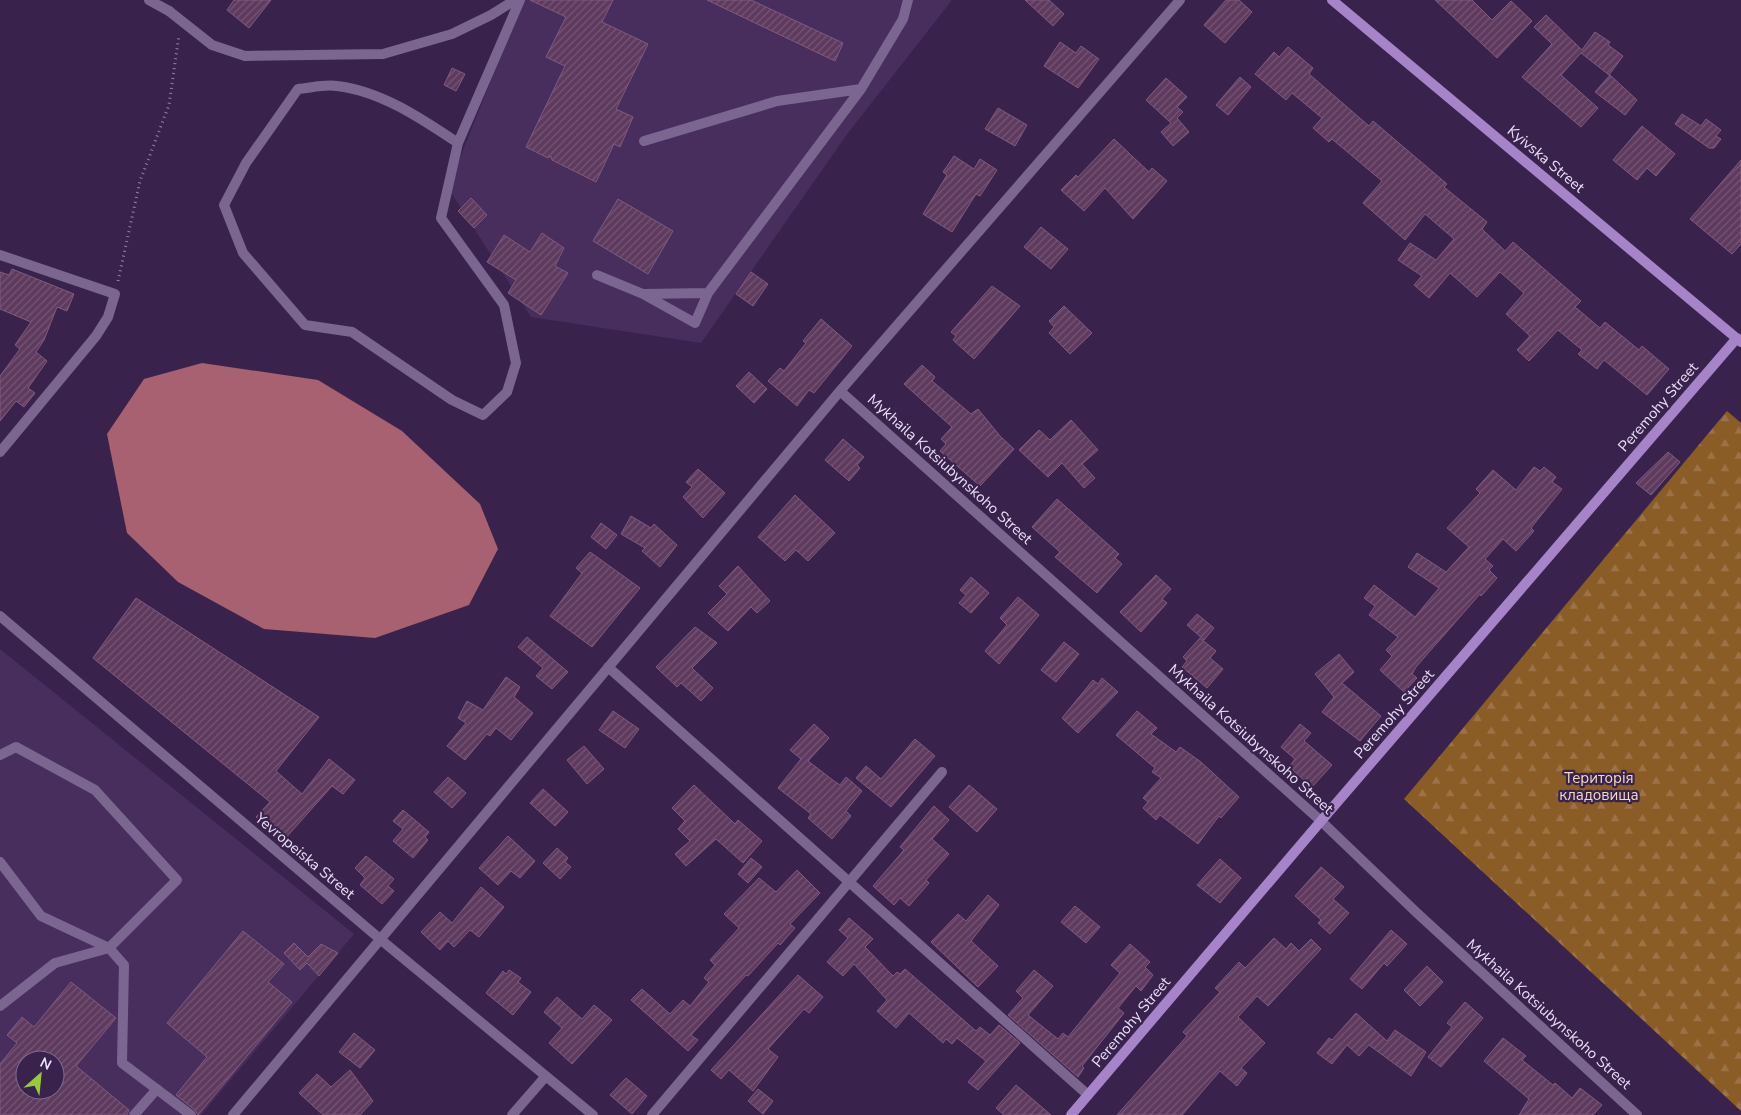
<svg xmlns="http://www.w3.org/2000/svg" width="1741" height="1115" font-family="'Nunito Sans',sans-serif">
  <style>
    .built { fill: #472e5c; fill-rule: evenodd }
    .forest { fill: url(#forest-firs) }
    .water { fill: #a76170 }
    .building { fill: url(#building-hatch); stroke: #805a80; fill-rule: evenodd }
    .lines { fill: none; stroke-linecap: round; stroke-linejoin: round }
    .path { stroke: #9483a4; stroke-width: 3; stroke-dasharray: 1 4; stroke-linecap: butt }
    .lane { stroke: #7b6690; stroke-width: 10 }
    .street { stroke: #7b6690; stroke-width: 10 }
    .secondary { stroke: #a684c7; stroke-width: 10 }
    .labels { text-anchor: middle; stroke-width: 4.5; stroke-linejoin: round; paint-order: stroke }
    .street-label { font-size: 15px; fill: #ebdef8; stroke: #39234c }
    .park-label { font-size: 15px; fill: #f6dabe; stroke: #39234c }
  </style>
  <defs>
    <pattern id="forest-firs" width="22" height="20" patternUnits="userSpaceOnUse" patternTransform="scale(1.25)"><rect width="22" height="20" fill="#8a5c26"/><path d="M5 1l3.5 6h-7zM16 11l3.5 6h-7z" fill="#9b7346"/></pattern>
    <pattern id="building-hatch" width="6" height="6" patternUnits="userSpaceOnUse" patternTransform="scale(1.25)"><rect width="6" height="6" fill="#5e3a5e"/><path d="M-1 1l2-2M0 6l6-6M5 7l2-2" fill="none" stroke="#755676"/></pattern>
  </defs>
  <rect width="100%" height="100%" fill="#39234c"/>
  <path class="built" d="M 523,0 L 952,0 L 848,133 L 701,343 L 531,317 L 448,188 Z
    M 0,649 L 354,934 L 201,1115 L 0,1115 ZM 25,1060 L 55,1060 L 55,1090 L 25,1090 Z"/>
  <path class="forest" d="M 1727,411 L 1741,423 L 1741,1111 L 1404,799 Z"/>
  <path class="water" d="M 202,363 L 318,380 L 402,431 L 480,504 L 498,549 L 469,605 L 375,638 L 264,629 L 178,582 L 127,533 L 107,434 L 144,379 Z"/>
  <path class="building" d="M 234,0 L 271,0 L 249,28 L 227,10 Z
    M 530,0 L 613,0 L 602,22 L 648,44 L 616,109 L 633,117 L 620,147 L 614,144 L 596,182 L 552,160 L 551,156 L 548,158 L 526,147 L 565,66 L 546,57 L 566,17 Z
    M 707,0 L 751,0 L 843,43 L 835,61 Z
    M 1025,0 L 1049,0 L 1064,14 L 1053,26 Z
    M 1226,0 L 1239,0 L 1252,12 L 1225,43 L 1204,25 Z
    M 1435,0 L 1472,0 L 1492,20 L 1511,1 L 1532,21 L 1497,58 Z
    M 1546,15 L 1582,50 L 1595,32 L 1610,42 L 1608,45 L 1623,56 L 1609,75 L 1581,53 L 1561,75 L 1598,108 L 1581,127 L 1522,77 L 1552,44 L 1534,27 Z
    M 1060,42 L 1076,53 L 1081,46 L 1099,59 L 1078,88 L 1044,66 Z
    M 1288,47 L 1313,68 L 1309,74 L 1369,126 L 1373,121 L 1447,184 L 1444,187 L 1487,222 L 1482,229 L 1505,251 L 1513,242 L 1581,301 L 1575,307 L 1600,328 L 1605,322 L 1639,350 L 1642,346 L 1669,369 L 1647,395 L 1604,360 L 1597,369 L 1578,354 L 1582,350 L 1558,330 L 1529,361 L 1517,350 L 1530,336 L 1506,314 L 1524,293 L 1500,272 L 1477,297 L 1450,273 L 1429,298 L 1414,285 L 1422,276 L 1398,260 L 1410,243 L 1436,260 L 1454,239 L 1425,214 L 1405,240 L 1363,203 L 1382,181 L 1332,139 L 1329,142 L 1313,128 L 1322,118 L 1292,93 L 1286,100 L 1255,74 L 1274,52 L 1279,57 Z
    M 452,68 L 465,74 L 456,91 L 444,85 Z
    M 1610,75 L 1637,100 L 1625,115 L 1595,92 Z
    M 1240,77 L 1251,87 L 1228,115 L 1216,105 Z
    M 1166,78 L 1187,97 L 1177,107 L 1183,112 L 1177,118 L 1189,132 L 1173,146 L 1161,132 L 1171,123 L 1146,100 Z
    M 998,108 L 1027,125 L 1015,146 L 985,129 Z
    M 1682,114 L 1701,126 L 1706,119 L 1721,130 L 1716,136 L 1721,139 L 1714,148 L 1709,148 L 1675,124 Z
    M 1642,126 L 1675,154 L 1656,176 L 1647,168 L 1637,180 L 1613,160 Z
    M 1114,139 L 1149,172 L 1152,168 L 1167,181 L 1133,219 L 1105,188 L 1084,211 L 1061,190 L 1076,175 L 1078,177 Z
    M 954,156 L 974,169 L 980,159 L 997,170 L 980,196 L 976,194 L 952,232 L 923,214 L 947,175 L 943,172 Z
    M 1741,160 L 1741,244 L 1732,254 L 1690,219 Z
    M 471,198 L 487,215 L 474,228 L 458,211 Z
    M 618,199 L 673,231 L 648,274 L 593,241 Z
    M 1041,227 L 1068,249 L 1051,269 L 1024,247 Z
    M 542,233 L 564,248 L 555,266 L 568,273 L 541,315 L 508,293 L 516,280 L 487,262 L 504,235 L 530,252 Z
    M 12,269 L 74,294 L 67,311 L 57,307 L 44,340 L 36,352 L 47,361 L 28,388 L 35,393 L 24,407 L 16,401 L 0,421 L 0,376 L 20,349 L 15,345 L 31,322 L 0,309 L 0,272 L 9,275 Z
    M 751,272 L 768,284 L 753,306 L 736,294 Z
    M 992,286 L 1020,306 L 974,359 L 953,340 L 956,336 L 951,332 Z
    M 1064,306 L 1092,333 L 1070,354 L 1049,333 L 1054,327 L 1049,321 Z
    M 821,319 L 852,346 L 814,393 L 809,390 L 797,406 L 768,381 L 780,368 L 784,371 L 806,343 L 803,341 Z
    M 922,365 L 935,377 L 932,381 L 971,414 L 978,409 L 1000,436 L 1014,449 L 980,486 L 940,451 L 946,444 L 941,439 L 952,427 L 904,384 Z
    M 749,372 L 767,389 L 754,403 L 736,386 Z
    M 1071,420 L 1098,450 L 1082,464 L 1095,478 L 1084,488 L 1062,463 L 1048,477 L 1019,450 L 1039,430 L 1050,440 Z
    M 843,439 L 864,457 L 857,465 L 860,468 L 849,481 L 825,460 Z
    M 1668,452 L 1680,462 L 1651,495 L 1636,483 Z
    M 1534,467 L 1540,471 L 1544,467 L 1556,477 L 1552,482 L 1562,489 L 1531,528 L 1534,531 L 1516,551 L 1503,539 L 1485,559 L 1493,566 L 1489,570 L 1497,578 L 1481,596 L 1480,594 L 1416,667 L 1412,674 L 1417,678 L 1404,692 L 1380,670 L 1392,656 L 1386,650 L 1398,637 L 1369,615 L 1375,606 L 1364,598 L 1374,585 L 1415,617 L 1439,588 L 1408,567 L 1417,553 L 1446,572 L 1469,547 L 1447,528 L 1480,493 L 1476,489 L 1493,470 L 1516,490 Z
    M 698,469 L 725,493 L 703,518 L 683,497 L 692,487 L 686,482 Z
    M 795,495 L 835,533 L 808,561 L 796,550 L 785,561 L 758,537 Z
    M 1057,499 L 1119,554 L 1115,558 L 1122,564 L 1097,593 L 1055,557 L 1060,552 L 1032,527 Z
    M 631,516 L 651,528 L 654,524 L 677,545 L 660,567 L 642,551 L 645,548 L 621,534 Z
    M 601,523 L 617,535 L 606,549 L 591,537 Z
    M 590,552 L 640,588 L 592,647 L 550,616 L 582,573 L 576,568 Z
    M 738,566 L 770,601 L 757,613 L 751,607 L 728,631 L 708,613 L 727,594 L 719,586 Z
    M 1156,575 L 1171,589 L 1162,599 L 1167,603 L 1141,632 L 1120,612 Z
    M 971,577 L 989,593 L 971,613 L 959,603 L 966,595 L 960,590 Z
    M 1018,597 L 1039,615 L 999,664 L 985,651 L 1007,625 L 1000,618 Z
    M 136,598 L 319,717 L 276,771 L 302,794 L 329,759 L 355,780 L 343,794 L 332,786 L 283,841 L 256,817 L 270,802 L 93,658 Z
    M 1197,614 L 1214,628 L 1204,640 L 1187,625 Z
    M 695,627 L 717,643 L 692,668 L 713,688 L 701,701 L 681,683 L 677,687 L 656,667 Z
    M 527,637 L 568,672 L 552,689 L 536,676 L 543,668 L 518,647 Z
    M 1200,638 L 1216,651 L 1210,658 L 1223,669 L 1207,688 L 1182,667 L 1187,661 L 1183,657 Z
    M 1064,642 L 1079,654 L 1056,682 L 1041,670 Z
    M 1339,654 L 1354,672 L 1342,683 L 1381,716 L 1360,741 L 1322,712 L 1334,697 L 1315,674 Z
    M 506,677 L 520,687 L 514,697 L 533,713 L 511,740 L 496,728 L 490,736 L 487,734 L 465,760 L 447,746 L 466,723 L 458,718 L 467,701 L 483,710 Z
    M 1102,678 L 1118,692 L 1078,733 L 1062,718 L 1093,680 L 1098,684 Z
    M 613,711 L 639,729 L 625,748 L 599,730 Z
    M 1137,711 L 1157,728 L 1151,734 L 1176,752 L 1180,747 L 1201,762 L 1239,797 L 1221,818 L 1219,816 L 1198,844 L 1160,815 L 1156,820 L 1143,808 L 1148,802 L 1143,798 L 1161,778 L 1152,772 L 1155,768 L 1116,735 Z
    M 814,724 L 829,738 L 808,761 L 834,781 L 840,785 L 846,777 L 862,791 L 846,811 L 851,816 L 832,839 L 808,818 L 811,814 L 778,788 L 801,759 L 790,750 Z
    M 1300,724 L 1311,733 L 1304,741 L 1332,765 L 1312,787 L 1289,767 L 1295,759 L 1281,747 Z
    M 915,739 L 935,756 L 891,807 L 856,778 L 866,766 L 881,779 Z
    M 584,746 L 604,769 L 587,784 L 567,760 Z
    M 448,777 L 466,793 L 452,808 L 434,792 Z
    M 694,785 L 735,824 L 738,820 L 762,841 L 743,863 L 716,839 L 686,866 L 675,854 L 690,841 L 678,829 L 685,821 L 672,808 Z
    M 969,785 L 997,809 L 977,832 L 949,807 Z
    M 543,789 L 568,812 L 555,826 L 530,803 Z
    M 934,806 L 949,820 L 932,839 L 949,854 L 926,880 L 929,883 L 909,906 L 900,898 L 894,905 L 873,886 L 904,850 L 900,847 Z
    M 403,810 L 429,832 L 425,837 L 428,840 L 413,858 L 393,841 L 403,829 L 393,821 Z
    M 508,836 L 535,861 L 520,878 L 511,871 L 498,885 L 479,868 Z
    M 557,848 L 568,858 L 565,862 L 571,867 L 560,879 L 543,863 Z
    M 366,856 L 394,879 L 388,886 L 394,891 L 382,904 L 360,885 L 365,878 L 355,868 Z
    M 751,858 L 762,867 L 748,883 L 738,874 Z
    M 1220,859 L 1241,878 L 1220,903 L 1197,885 Z
    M 1321,867 L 1344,887 L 1333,899 L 1349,913 L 1330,934 L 1318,923 L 1321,920 L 1295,896 Z
    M 797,870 L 820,893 L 790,924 L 795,928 L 780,945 L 778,943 L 748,976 L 746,975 L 691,1035 L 698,1040 L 688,1051 L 631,1000 L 642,989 L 670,1014 L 683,1000 L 690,1006 L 709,982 L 704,978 L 715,965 L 710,960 L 739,928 L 724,914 L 759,878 L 776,892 Z
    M 481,887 L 504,907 L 479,937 L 470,930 L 454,947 L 448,941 L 440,950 L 421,932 L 440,912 L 452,923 Z
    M 988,895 L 999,905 L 971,941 L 998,966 L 978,987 L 931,942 L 958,914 L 966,921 Z
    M 1075,906 L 1100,927 L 1086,943 L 1061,922 Z
    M 849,918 L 873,939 L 865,947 L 893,976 L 897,972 L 900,974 L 905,969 L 976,1031 L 980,1027 L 990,1035 L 999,1025 L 1020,1043 L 978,1090 L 968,1082 L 986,1061 L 957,1038 L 952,1044 L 946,1039 L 943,1043 L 909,1013 L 896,1028 L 877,1011 L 887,1000 L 854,964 L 843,976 L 827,962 L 848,938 L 839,930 Z
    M 1391,930 L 1407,944 L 1387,966 L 1384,963 L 1362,989 L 1350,979 Z
    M 243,931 L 284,964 L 268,982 L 292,1002 L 198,1115 L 195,1110 L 176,1095 L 207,1057 L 167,1023 Z
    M 1274,938 L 1286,949 L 1291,943 L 1299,951 L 1311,939 L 1321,949 L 1268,1006 L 1257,996 L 1238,1017 L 1265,1043 L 1241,1068 L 1247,1073 L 1237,1086 L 1220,1071 L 1182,1115 L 1117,1115 L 1187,1036 L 1183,1032 L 1220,992 L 1215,988 L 1239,962 L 1245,968 Z
    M 294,943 L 308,957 L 321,944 L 338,953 L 319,976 L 307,963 L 300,970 L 284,953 Z
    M 1130,944 L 1150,962 L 1145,967 L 1153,975 L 1141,991 L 1136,986 L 1118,1008 L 1124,1013 L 1082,1066 L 1084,1068 L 1078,1077 L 1008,1015 L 1023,998 L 1016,991 L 1034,970 L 1053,986 L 1028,1015 L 1058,1039 L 1063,1033 L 1068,1037 L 1120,973 L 1111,965 Z
    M 1427,966 L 1443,982 L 1420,1006 L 1404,990 Z
    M 509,970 L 521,978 L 518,982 L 531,992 L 513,1015 L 486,993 L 503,971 L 506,974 Z
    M 798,975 L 823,997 L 809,1013 L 804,1009 L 768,1049 L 778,1057 L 753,1091 L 729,1070 L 721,1079 L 711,1070 Z
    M 71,982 L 116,1018 L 76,1066 L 129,1110 L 127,1115 L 0,1115 L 0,1064 L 17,1043 L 7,1035 L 22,1017 L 34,1027 ZM 25,1060 L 55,1060 L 55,1090 L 25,1090 Z
    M 557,997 L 582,1019 L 594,1005 L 612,1020 L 572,1064 L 549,1043 L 562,1028 L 544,1012 Z
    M 1465,1002 L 1483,1018 L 1441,1067 L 1428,1057 L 1452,1027 L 1447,1023 Z
    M 1356,1013 L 1387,1041 L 1395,1030 L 1426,1052 L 1411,1076 L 1369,1045 L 1359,1056 L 1347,1045 L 1332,1064 L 1317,1053 L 1329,1038 L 1332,1040 Z
    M 354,1033 L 375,1050 L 360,1068 L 339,1052 Z
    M 1503,1038 L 1526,1056 L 1522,1060 L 1553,1085 L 1555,1083 L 1572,1098 L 1580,1088 L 1602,1105 L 1593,1115 L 1519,1115 L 1529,1099 L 1484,1061 Z
    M 350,1070 L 373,1101 L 360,1115 L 323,1115 L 299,1093 L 317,1074 L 331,1087 Z
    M 626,1078 L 647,1096 L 632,1114 L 610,1095 Z
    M 1016,1085 L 1051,1115 L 1004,1115 L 996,1108 Z
    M 758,1089 L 773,1101 L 763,1114 L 748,1101 Z"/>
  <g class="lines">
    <path class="path" d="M 118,281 L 140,181 L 169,105 L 179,35"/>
    <path class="lane" d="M 169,11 L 212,45 L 245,56 L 383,54 L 452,34 L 491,15 L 515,0
      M 644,141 L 777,101 L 861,89
      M 458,143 C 422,119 381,91 337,86 C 325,84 310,88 298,89 L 246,163 L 224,205 L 243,253 L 305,325 L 352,332 L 452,400 L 483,415 L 507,392 L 516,363 L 504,305 L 441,218 L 458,143 L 520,0
      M 597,275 L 643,294 L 695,323 L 708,293 L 861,89 L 903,19 L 908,0
      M 644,294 L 708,293
      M 0,755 L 16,747 L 95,790 L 177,880 L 109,948 L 55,963 L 0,1006
      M 0,862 L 41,916 L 109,948 L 124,965 L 122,1063 L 191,1115
      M 134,1115 L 157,1089"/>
    <path class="street" d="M 149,0 L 169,11
      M 0,255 L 115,294 L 108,317 L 96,336 L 0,452
      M 840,391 L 1321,821 L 1417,913 L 1637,1115
      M 0,616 L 380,939 L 593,1115
      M 608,667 L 1088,1095
      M 233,1115 L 840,391 L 1180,0
      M 512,1115 L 546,1076
      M 652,1115 L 942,772"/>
    <path class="secondary" d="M 1332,0 L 1741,342
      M 1071,1115 L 1321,821 L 1737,338"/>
  </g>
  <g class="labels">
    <g class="street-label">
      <text transform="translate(1546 159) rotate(40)" y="5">Kyivska Street</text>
      <text transform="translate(1658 407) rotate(-49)" y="5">Peremohy Street</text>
      <text transform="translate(950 469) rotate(42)" y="5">Mykhaila Kotsiubynskoho Street</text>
      <text transform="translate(1394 714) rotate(-49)" y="5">Peremohy Street</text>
      <text transform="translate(1251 739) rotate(42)" y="5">Mykhaila Kotsiubynskoho Street</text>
      <text transform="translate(305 856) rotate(40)" y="5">Yevropeiska Street</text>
      <text transform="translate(1549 1014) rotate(42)" y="5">Mykhaila Kotsiubynskoho Street</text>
      <text transform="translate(1131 1022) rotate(-50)" y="5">Peremohy Street</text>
    </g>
    <g class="park-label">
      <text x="1599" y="783">Територія<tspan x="1599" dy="17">кладовища</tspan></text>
    </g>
  </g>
  <g transform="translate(40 1075) rotate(27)"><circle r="24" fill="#39234c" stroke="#806e91"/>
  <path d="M0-4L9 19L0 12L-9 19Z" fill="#98cb37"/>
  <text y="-8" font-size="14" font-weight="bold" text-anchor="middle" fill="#ebdef8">N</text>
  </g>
</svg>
